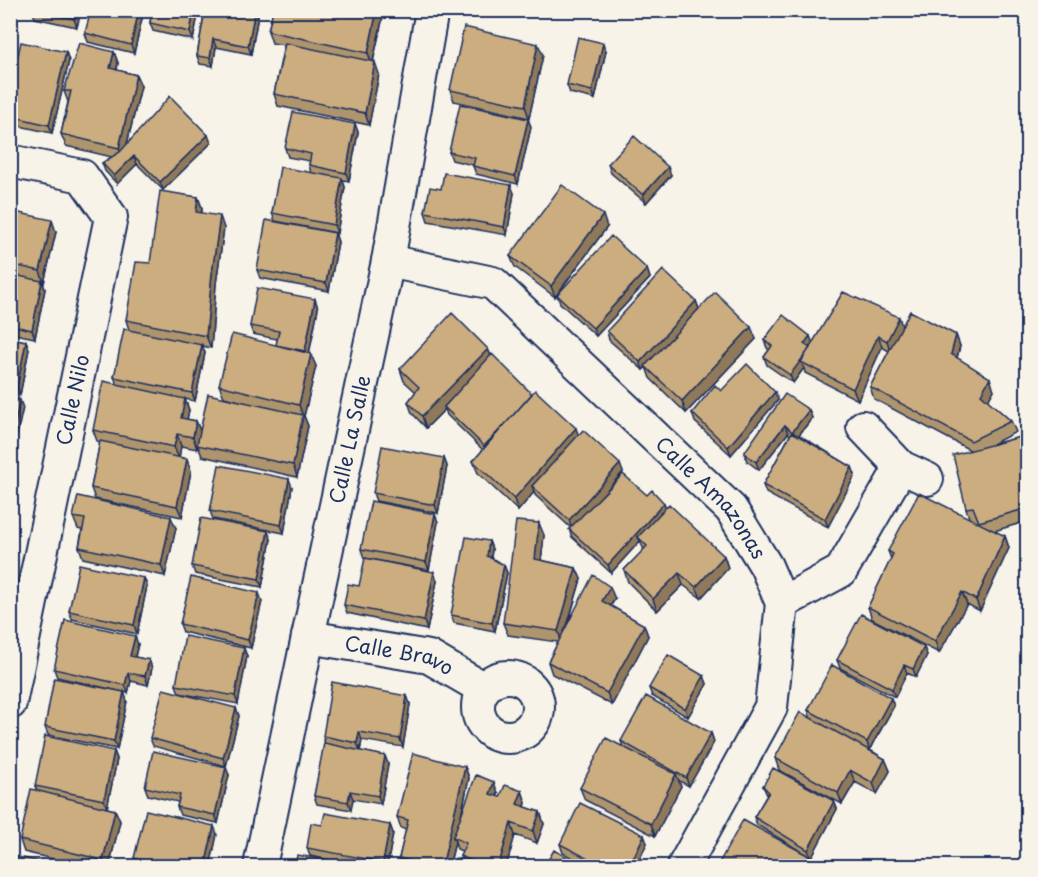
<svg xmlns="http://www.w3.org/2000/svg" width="1038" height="877" font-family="'Playpen Sans',sans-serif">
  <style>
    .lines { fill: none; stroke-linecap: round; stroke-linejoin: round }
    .minor-casing { stroke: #1b2f5e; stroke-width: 36 }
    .minor { stroke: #f7f3e8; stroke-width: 32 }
    .wall { fill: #af956e; stroke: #1b2f5e; stroke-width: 1.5 }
    .shaded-wall { fill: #8f795a; stroke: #1b2f5e; stroke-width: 1.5 }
    .building { fill: #ccad80; stroke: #1b2f5e; stroke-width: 1.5 }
    .labels { text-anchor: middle; stroke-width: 6; stroke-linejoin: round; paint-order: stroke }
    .street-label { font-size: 20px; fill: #1b2f5e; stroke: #f7f3e8 }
  </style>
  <rect width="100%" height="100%" fill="#f7f3e8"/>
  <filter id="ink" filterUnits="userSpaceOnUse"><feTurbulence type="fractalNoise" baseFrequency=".0167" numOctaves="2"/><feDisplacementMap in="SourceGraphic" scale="12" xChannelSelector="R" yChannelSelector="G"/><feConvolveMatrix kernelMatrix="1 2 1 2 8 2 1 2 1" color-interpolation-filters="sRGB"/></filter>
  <g filter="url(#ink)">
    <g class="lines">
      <defs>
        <g id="minor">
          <path d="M 10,161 L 82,176 L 111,217 L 10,703"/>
          <path id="s1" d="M 388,261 L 493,283 L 731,509 L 766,566 L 782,603 L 771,707 L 684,866"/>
          <path d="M 863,427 L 901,467 L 927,479"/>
          <path d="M 782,603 L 841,571 L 901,467"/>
          <path id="s2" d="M 308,637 L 429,657 L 484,689"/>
          <circle cx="508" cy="707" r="30"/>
          <path id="s3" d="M 260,866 L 308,637 L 388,261 L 432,10"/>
        </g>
      </defs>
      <use href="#minor" class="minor-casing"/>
      <use href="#minor" class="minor"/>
    </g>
    <path class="wall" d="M 32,10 L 81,10 L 77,27 L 35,18 Z
      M 144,10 L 134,53 L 88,42 L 85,33 Z
      M 152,10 L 199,10 L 193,40 L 153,31 L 150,23 Z
      M 205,10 L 259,10 L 251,54 L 216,47 L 213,66 L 200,64 L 197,56 Z
      M 273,10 L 383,10 L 384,12 L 373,62 L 379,74 L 369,125 L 278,106 L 274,94 L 284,45 L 272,43 L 268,31 Z
      M 606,51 L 595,99 L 570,93 L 567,85 Z
      M 66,52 L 69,61 L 52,133 L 10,124 L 10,89 Z
      M 114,52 L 118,63 L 117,70 L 136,75 L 141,86 L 127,144 L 211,143 L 163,190 L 137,164 L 117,184 L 105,171 L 102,163 L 112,157 L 66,146 L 61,134 L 68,102 L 64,91 Z
      M 543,55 L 529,118 L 454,101 L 450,90 Z
      M 528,119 L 531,127 L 518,184 L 476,174 L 473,166 L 473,165 L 452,160 L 449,152 Z
      M 355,124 L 358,132 L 349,181 L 343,180 L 345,187 L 337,233 L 275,221 L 272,213 L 311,173 L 309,165 L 310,161 L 288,157 L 285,148 Z
      M 608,164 L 671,175 L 646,203 L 611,173 Z
      M 441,189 L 514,193 L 507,235 L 428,221 L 425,212 Z
      M 198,197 L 202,208 L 202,213 L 224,228 L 216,284 L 211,348 L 202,346 L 205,353 L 195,401 L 185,399 L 189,410 L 187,419 L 196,421 L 200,431 L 247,403 L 224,397 L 219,385 L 277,345 L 277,339 L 253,334 L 250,326 L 315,299 L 318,308 L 309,354 L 316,366 L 304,416 L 308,426 L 297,477 L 202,456 L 198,446 L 197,449 L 181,446 L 179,457 L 187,459 L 191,471 L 182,517 L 95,499 L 91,488 L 100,442 L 97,441 L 93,430 L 117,384 L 114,377 L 129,330 L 126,320 L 150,263 Z
      M 10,211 L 56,232 L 44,283 L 43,283 L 45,289 L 35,338 L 10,333 Z
      M 607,227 L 555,297 L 515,267 L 510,256 Z
      M 335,233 L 338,242 L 329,291 L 260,278 L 257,270 Z
      M 647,269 L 650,278 L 596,336 L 560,303 L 557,295 Z
      M 696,301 L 699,309 L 756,339 L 686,413 L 650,378 L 646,367 L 643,370 L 609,340 L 607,331 Z
      M 902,327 L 956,335 L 960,346 L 957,358 L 994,390 L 988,401 L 1011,421 L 1016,432 L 992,444 L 1028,435 L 1028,521 L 994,531 L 1005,536 L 1009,548 L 980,611 L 967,604 L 939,653 L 872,619 L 868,607 L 891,559 L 888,551 L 969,518 L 966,508 L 970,450 L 874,399 L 870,387 L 889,351 L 882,347 L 858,400 L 805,373 L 804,368 L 793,383 L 767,365 L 764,357 L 769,350 L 767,348 L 764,340 L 813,343 Z
      M 10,338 L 26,341 L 29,349 L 20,395 L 10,393 Z
      M 488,349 L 491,356 L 532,394 L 579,435 L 623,472 L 601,496 L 647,495 L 664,503 L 666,508 L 724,556 L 728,568 L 701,598 L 683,585 L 657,611 L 628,582 L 624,570 L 644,550 L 640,541 L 611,573 L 572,537 L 569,529 L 571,528 L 535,495 L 534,492 L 518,511 L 478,473 L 473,461 L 483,450 L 447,415 L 445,409 L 426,428 L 412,413 L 408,402 L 416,392 L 404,381 L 400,369 Z
      M 721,391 L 778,400 L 731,455 L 695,422 L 692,413 Z
      M 809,410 L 812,418 L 799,435 L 852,467 L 855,475 L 828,527 L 766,493 L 763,485 L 790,435 L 788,433 L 759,470 L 747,461 L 744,453 Z
      M 444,458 L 447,466 L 438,513 L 376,501 L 373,493 Z
      M 292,487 L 284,533 L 213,519 L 210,511 Z
      M 73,517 L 176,528 L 165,576 L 83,558 L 79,547 L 82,530 L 78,529 Z
      M 438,522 L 429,570 L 364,558 L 361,549 Z
      M 268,531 L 271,539 L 262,587 L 195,574 L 192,566 Z
      M 544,535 L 541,560 L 576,568 L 581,579 L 568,624 L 615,599 L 611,606 L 644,625 L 648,636 L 612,705 L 552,674 L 548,662 L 558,642 L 508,635 L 503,623 Z
      M 489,541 L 492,549 L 491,558 L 504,565 L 507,573 L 495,631 L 454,623 L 451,615 Z
      M 144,578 L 147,586 L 137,634 L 72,619 L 69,611 Z
      M 437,581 L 427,630 L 347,613 L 344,605 L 359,586 Z
      M 262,601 L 251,648 L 183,632 L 180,624 Z
      M 138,644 L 135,657 L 149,660 L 152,668 L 148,685 L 131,681 L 128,693 L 57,677 L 54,669 Z
      M 927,655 L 916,677 L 907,673 L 895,697 L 840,668 L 837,660 Z
      M 247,656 L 238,704 L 179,693 L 176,685 Z
      M 704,676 L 707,684 L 688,717 L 652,696 L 649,688 Z
      M 124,692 L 127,701 L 117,749 L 48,735 L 45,727 Z
      M 407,696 L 410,704 L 403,747 L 362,740 L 360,751 L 385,756 L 388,764 L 381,804 L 353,799 L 351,810 L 317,804 L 314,796 L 325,744 L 323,736 Z
      M 894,706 L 870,750 L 885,759 L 890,771 L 877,794 L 855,782 L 842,804 L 779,770 L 775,758 L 810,717 L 808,710 Z
      M 236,708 L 239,716 L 226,766 L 153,746 L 150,738 Z
      M 711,733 L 714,742 L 689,786 L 678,780 L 681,786 L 655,836 L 585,800 L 580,788 L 623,747 L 621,741 Z
      M 114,751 L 117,759 L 107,808 L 115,810 L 120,821 L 109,867 L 86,867 L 24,852 L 20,840 L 37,791 L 35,786 Z
      M 465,767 L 469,778 L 461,817 L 498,794 L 497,796 L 500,797 L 522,791 L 526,803 L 525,807 L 540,812 L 544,824 L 537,843 L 515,835 L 506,867 L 464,867 L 460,856 L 462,851 L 457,849 L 455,842 L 449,867 L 402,867 L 399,858 L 406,830 L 401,828 L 397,817 Z
      M 229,775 L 218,823 L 180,815 L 177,807 L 178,802 L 148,795 L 145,787 Z
      M 763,786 L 834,801 L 837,809 L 811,858 L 809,857 L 812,865 L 811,867 L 720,867 L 719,863 L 807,855 L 757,825 L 754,817 L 767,795 Z
      M 322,825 L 390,825 L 393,833 L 387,867 L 295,867 L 347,863 L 310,856 L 307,848 Z
      M 217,834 L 210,867 L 137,866 L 134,858 Z
      M 647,843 L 636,867 L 591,867 L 563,853 L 560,844 Z"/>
    <path class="shaded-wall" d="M 76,10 L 81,10 L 77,27 L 74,19 Z
      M 139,10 L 144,10 L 134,53 L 131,45 Z
      M 194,10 L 199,10 L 193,40 L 190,32 Z
      M 255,10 L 259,10 L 251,54 L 248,46 Z
      M 377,10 L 383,10 L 384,12 L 372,65 L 368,53 Z
      M 213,39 L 216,47 L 213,66 L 210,58 Z
      M 603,43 L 606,51 L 595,99 L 592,91 Z
      M 538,44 L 543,55 L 529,118 L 525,106 Z
      M 66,52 L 69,61 L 52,133 L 49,125 Z
      M 114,52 L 118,63 L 114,80 L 110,68 Z
      M 375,62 L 379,74 L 369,125 L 365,113 Z
      M 136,75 L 141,86 L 123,160 L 119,148 Z
      M 528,119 L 531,127 L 518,184 L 515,176 Z
      M 355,124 L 358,132 L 349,181 L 346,173 Z
      M 208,135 L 211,143 L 163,190 L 160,182 Z
      M 134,156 L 137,164 L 117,184 L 114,176 Z
      M 668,167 L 671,175 L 646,203 L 643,195 Z
      M 342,178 L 345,187 L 337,233 L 334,225 Z
      M 511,185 L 514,193 L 507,235 L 504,227 Z
      M 198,197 L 202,208 L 200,224 L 196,212 Z
      M 603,215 L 607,227 L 555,297 L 551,286 Z
      M 220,216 L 224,228 L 216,284 L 211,348 L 206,336 L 212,273 Z
      M 52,220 L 56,232 L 44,283 L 40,271 Z
      M 335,233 L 338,242 L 329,291 L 326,283 Z
      M 647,269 L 650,278 L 596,336 L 593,328 Z
      M 42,281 L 45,289 L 35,338 L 32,330 Z
      M 315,299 L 318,308 L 308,359 L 305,351 Z
      M 696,301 L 699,309 L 643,370 L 640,362 Z
      M 899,317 L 903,329 L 891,353 L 887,341 Z
      M 751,327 L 756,339 L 686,413 L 682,401 Z
      M 956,335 L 960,346 L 955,365 L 951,354 Z
      M 810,336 L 813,344 L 801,362 L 804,368 L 793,383 L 790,375 L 804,344 Z
      M 878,336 L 882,347 L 858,400 L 853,389 Z
      M 26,341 L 29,349 L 20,395 L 17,387 Z
      M 202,345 L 205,353 L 195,401 L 192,393 Z
      M 488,349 L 493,361 L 444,407 L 445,409 L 426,428 L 422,416 Z
      M 311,354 L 316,366 L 304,416 L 308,426 L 297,477 L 293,465 L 303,416 L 299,405 Z
      M 990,378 L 994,390 L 985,406 L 981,394 Z
      M 775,392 L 778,400 L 731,455 L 728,447 Z
      M 534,395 L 486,454 L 484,446 Z
      M 185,399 L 189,410 L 185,429 L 181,418 Z
      M 20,400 L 23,408 L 13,453 L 10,444 Z
      M 809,410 L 812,418 L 795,440 L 792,432 Z
      M 196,421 L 201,433 L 197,449 L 193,437 Z
      M 785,425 L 788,433 L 759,470 L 756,462 Z
      M 576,428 L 580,440 L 532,486 L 534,492 L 518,511 L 514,499 Z
      M 177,434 L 181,446 L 179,459 L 174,447 Z
      M 10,456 L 15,467 L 10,485 Z
      M 444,458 L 447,466 L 438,513 L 435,505 Z
      M 187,459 L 191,471 L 182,517 L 177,506 Z
      M 620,464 L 623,472 L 572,529 L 569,520 Z
      M 852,467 L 855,475 L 828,527 L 825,519 Z
      M 289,479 L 292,487 L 284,533 L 281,525 Z
      M 664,503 L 667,511 L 638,537 L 640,541 L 611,573 L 608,565 Z
      M 435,514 L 438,522 L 429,570 L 426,562 Z
      M 171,517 L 176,528 L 165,576 L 161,565 Z
      M 539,523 L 544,535 L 540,571 L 535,559 Z
      M 268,531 L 271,539 L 262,587 L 259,579 Z
      M 1005,536 L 1009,548 L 980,611 L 976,600 Z
      M 489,541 L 492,549 L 490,564 L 487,556 Z
      M 724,556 L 728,568 L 701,598 L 696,587 Z
      M 504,565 L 507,573 L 495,631 L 492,623 Z
      M 576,568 L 581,579 L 562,643 L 558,631 Z
      M 434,572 L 437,581 L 427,630 L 424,621 Z
      M 679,573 L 683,585 L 657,611 L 653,599 Z
      M 144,578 L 147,586 L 137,634 L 134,625 Z
      M 610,587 L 615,599 L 606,612 L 602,601 Z
      M 962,592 L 967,604 L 939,653 L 935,641 Z
      M 259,593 L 262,601 L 251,648 L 248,640 Z
      M 644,625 L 648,636 L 612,705 L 607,693 Z
      M 135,636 L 138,644 L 133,664 L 130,656 Z
      M 924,647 L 927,655 L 916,677 L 913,669 Z
      M 244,648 L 247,656 L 238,704 L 235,696 Z
      M 149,660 L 152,668 L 148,685 L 145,676 Z
      M 904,665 L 907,673 L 895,697 L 892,689 Z
      M 128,673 L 131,681 L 128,693 L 125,685 Z
      M 704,676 L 707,684 L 688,717 L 685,709 Z
      M 124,692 L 127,701 L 117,749 L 114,741 Z
      M 407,696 L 410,704 L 403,747 L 400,739 Z
      M 891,698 L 894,706 L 869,750 L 867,742 Z
      M 236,708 L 239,716 L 226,766 L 223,758 Z
      M 359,732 L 362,740 L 360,751 L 357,743 Z
      M 711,733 L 714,742 L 689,786 L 686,778 Z
      M 114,751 L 117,759 L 107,808 L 104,800 Z
      M 385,756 L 388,764 L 381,804 L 378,796 Z
      M 885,759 L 890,771 L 877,794 L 873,783 Z
      M 226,767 L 229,775 L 218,823 L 215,815 Z
      M 465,767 L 469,778 L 456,838 L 453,837 L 455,842 L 449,867 L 442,867 Z
      M 850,770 L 855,782 L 842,804 L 838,793 Z
      M 676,774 L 681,786 L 655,836 L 651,824 Z
      M 494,782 L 498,794 L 494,805 L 490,794 Z
      M 350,791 L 353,799 L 351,810 L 348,802 Z
      M 522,791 L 526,803 L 521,816 L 517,804 Z
      M 834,801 L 837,809 L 811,858 L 808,850 Z
      M 115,810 L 120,821 L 109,867 L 106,867 L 103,860 Z
      M 540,812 L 544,824 L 537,843 L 533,831 Z
      M 511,823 L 515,835 L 506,867 L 498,867 Z
      M 390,825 L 393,833 L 387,867 L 385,867 L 383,862 Z
      M 214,826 L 217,834 L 210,867 L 205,867 Z
      M 644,835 L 647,843 L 636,867 L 629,867 Z
      M 809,856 L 812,865 L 811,867 L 804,867 Z"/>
    <path class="building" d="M 34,10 L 76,10 L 74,19 Z
      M 91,10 L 139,10 L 131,45 L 85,33 Z
      M 152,10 L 194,10 L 190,32 L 150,23 Z
      M 205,10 L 255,10 L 248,46 L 213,39 L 210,58 L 197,56 Z
      M 273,10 L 377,10 L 368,53 L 268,31 Z
      M 464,27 L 538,44 L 525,106 L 450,90 Z
      M 578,37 L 603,43 L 592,91 L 567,85 Z
      M 21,42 L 66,52 L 49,125 L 10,116 L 10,89 Z
      M 79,43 L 114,52 L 110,68 L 136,75 L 119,148 L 61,134 L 71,91 L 64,91 Z
      M 285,43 L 375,62 L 365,113 L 274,94 Z
      M 170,96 L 208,135 L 160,182 L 134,156 L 114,176 L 102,163 L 120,152 Z
      M 460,104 L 528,119 L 515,176 L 473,166 L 475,158 L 449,152 Z
      M 293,112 L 355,124 L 346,173 L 309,165 L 311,154 L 285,148 Z
      M 634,136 L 668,167 L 643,195 L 608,164 Z
      M 280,167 L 342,178 L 334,225 L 272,213 Z
      M 444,173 L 511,185 L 504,227 L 425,212 L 430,187 L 441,189 Z
      M 562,185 L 603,215 L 551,286 L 510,256 Z
      M 160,191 L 198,197 L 196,212 L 220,216 L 212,273 L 206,336 L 126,320 L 136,262 L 150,263 Z
      M 10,211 L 52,220 L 40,271 L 10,264 Z
      M 266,220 L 335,233 L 326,283 L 257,270 Z
      M 611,236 L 647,269 L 593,328 L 557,295 Z
      M 663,270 L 696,301 L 640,362 L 607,331 Z
      M 10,274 L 42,281 L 32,330 L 10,325 Z
      M 257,288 L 315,299 L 305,351 L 276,345 L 279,331 L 250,326 Z
      M 715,292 L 751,327 L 682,401 L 645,366 Z
      M 843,292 L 899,317 L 887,341 L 878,336 L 853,389 L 801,362 Z
      M 910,311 L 956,335 L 951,354 L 990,378 L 981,394 L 1011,421 L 971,441 L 870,387 Z
      M 452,313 L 488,349 L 422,416 L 408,402 L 419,387 L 400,369 Z
      M 783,315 L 810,336 L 804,344 L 810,348 L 790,375 L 764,357 L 772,346 L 764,340 Z
      M 124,329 L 202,345 L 192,393 L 114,377 Z
      M 232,334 L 311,354 L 299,405 L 219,385 Z
      M 10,338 L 26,341 L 17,387 L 10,385 Z
      M 492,354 L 532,394 L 509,420 L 484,446 L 444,407 Z
      M 747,364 L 775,392 L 728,447 L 692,413 L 715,385 L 721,391 Z
      M 103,381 L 185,399 L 181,418 L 196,421 L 193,437 L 177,434 L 174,447 L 93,430 Z
      M 535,390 L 576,428 L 514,499 L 473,461 Z
      M 208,394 L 303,415 L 293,465 L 197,445 Z
      M 785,394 L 809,410 L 792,432 L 852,467 L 825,519 L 763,485 L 792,432 L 785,425 L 756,462 L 744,453 Z
      M 10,398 L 20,400 L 10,444 Z
      M 583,430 L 620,464 L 569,520 L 532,486 Z
      M 1028,435 L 1028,508 L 979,522 L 973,507 L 966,508 L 953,455 Z
      M 100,441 L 187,459 L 177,506 L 91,488 Z
      M 382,446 L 444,458 L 435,505 L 373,493 Z
      M 219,465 L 289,479 L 281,525 L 210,511 Z
      M 623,474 L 647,495 L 652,490 L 664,503 L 608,565 L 569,529 Z
      M 919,493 L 1005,536 L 976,600 L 962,592 L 935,641 L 868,607 L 893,554 L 888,551 Z
      M 78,496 L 171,517 L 161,565 L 79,547 L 85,519 L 73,517 Z
      M 371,501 L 435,514 L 426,562 L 361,549 Z
      M 669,504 L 724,556 L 696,587 L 679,573 L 653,599 L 624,570 L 647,546 L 638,537 Z
      M 201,518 L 268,531 L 259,579 L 192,566 Z
      M 516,521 L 539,523 L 535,559 L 576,568 L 558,631 L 503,623 Z
      M 466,537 L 489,541 L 487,556 L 504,565 L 492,623 L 451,615 Z
      M 365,558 L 434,572 L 424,621 L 344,605 L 348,584 L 359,586 Z
      M 79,564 L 144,578 L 134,625 L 69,611 Z
      M 593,575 L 610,587 L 602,601 L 644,625 L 607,693 L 548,662 Z
      M 191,577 L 259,593 L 248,640 L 180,624 Z
      M 861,614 L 924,647 L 913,669 L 904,665 L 892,689 L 837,660 Z
      M 65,620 L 135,636 L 130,656 L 149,660 L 145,676 L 128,673 L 125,685 L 54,669 Z
      M 185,636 L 244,648 L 235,696 L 176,685 Z
      M 668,655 L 704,676 L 685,709 L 649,688 Z
      M 832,665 L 891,698 L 867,742 L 808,710 Z
      M 54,678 L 124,692 L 114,741 L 45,727 Z
      M 332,682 L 407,696 L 400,739 L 359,732 L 357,743 L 323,736 Z
      M 163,689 L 236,708 L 223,758 L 150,738 Z
      M 646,696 L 711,733 L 686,778 L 621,741 Z
      M 800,712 L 885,759 L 873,783 L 850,770 L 838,793 L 775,758 Z
      M 45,736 L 114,751 L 104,800 L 35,786 Z
      M 606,738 L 676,774 L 651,824 L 580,788 Z
      M 324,743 L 385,756 L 378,796 L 350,791 L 348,802 L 314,796 Z
      M 153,751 L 226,767 L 215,815 L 177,807 L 180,795 L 145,787 Z
      M 413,753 L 465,767 L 442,867 L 425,867 L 426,865 L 399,858 L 408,820 L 397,817 Z
      M 773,768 L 834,801 L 808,850 L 754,817 L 769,792 L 763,786 Z
      M 476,775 L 494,782 L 490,794 L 500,797 L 505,785 L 522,791 L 517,804 L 540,812 L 533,831 L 511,823 L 498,867 L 486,867 L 460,856 L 466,843 L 453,837 Z
      M 31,789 L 115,810 L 103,860 L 20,840 Z
      M 580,803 L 644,835 L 629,867 L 604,867 L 560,844 Z
      M 146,810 L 214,826 L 205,867 L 169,867 L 134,858 Z
      M 325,813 L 390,825 L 383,862 L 307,848 L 311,823 L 322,825 Z
      M 743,820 L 809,856 L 804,867 L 724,867 L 719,863 Z
      M 554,850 L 584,867 L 544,867 Z
      M 297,855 L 368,867 L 295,867 Z
      M 14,856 L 63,867 L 12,867 Z"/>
  </g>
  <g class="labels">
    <g class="street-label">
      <text transform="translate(73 400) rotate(-78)" y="7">Calle Nilo</text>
      <text dy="7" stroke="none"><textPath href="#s3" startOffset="436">Calle La Salle</textPath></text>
      <text dy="7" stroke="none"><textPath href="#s1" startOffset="414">Calle Amazonas</textPath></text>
      <text dy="7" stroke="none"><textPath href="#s2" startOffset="93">Calle Bravo</textPath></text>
    </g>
  </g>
  <rect width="1038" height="877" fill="none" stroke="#f7f3e8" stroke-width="36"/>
  <rect x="18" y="18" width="1002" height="841" fill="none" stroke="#1b2f5e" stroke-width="2" filter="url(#ink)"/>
</svg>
